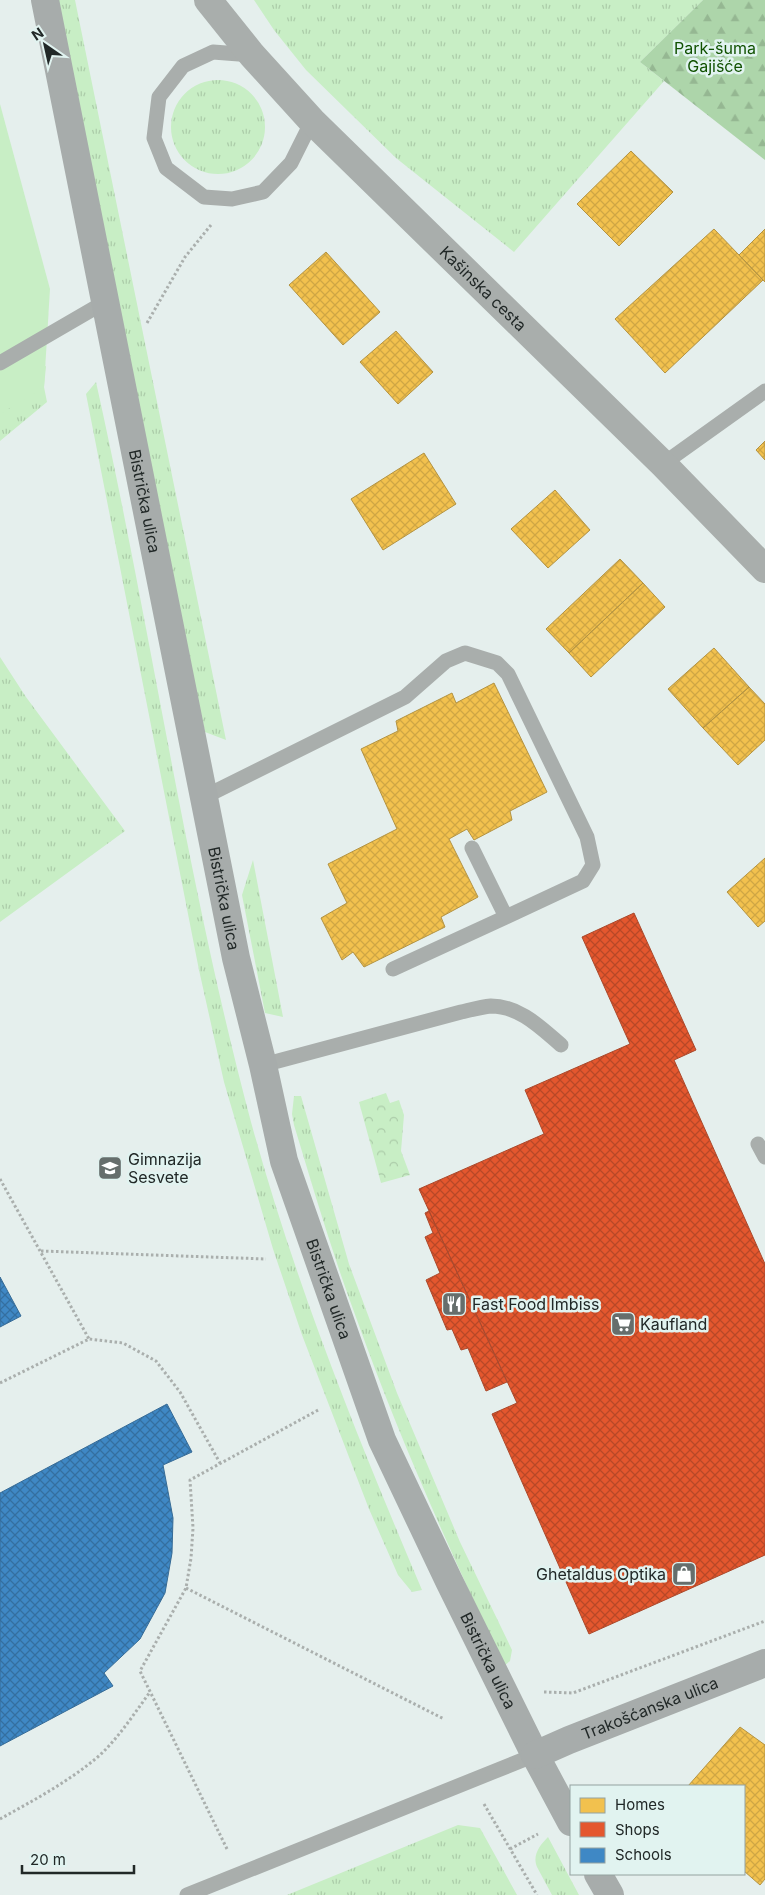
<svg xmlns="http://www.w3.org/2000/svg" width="765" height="1895" font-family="Inter,sans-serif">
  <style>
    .grass { fill: url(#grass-tufts) }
    .forest { fill: url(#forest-firs) }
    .park { fill: url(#park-crowns) }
    .garden { fill: #c8eec5 }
    .homes { fill: url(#homes-cross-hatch); stroke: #b39342 }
    .shops { fill: url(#shops-cross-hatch); stroke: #aa492c }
    .schools { fill: url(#schools-cross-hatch); stroke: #366b96 }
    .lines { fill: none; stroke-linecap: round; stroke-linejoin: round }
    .path { stroke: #aaafad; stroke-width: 3; stroke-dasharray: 2.5 2.5; stroke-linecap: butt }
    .lane { stroke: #a9aeac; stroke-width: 15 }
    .street { stroke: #a9aeac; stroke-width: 28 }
    .secondary { stroke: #a7acab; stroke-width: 28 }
    .labels { text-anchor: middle; stroke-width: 5; stroke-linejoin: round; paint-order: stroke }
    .park-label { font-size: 16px; fill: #105100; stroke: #e1f3f0 }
    .street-label { font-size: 16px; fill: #212827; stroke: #e1f3f0 }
    .poi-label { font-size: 16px; fill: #212827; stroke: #e1f3f0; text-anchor: start }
  </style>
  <defs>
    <pattern id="grass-tufts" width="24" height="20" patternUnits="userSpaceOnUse" patternTransform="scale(1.25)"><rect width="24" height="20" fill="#c8eec5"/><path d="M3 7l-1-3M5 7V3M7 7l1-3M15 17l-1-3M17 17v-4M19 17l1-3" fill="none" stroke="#accca9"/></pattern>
    <pattern id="forest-firs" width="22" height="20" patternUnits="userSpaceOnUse" patternTransform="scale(1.25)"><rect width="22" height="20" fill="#add5aa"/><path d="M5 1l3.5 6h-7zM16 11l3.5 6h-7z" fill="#95b792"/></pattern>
    <pattern id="park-crowns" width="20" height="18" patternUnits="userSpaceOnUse" patternTransform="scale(1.25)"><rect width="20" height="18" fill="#c8eec5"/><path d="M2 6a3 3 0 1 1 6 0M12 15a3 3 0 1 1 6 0" fill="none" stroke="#accca9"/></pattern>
    <pattern id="homes-cross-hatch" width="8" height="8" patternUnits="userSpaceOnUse" patternTransform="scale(1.25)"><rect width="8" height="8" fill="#f2c14e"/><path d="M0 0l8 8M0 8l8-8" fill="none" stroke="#cfa644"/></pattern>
    <pattern id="shops-cross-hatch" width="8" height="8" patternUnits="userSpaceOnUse" patternTransform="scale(1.25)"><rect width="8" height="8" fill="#e4572e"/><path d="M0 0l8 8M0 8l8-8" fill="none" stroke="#b84827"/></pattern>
    <pattern id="schools-cross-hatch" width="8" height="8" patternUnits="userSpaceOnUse" patternTransform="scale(1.25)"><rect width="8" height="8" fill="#3f88c5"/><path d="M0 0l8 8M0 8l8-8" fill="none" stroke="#346fa0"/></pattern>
  </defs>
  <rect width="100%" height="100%" fill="#e5efed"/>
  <path class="grass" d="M 55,0 L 75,0 L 226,740 L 205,732 L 188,655 Z
    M 254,0 L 703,0 L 640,62 L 664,81 L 514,252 L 396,158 L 306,70 L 274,30 Z
    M171 127a47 47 0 1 1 94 0a47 47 0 1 1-94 0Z
    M 46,366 L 44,387 L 47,402 L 0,441 L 0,379 Z
    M 96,382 C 151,628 186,879 251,1122 C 295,1283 357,1437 422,1590 L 412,1592 L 398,1575 L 369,1509 L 302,1335 L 273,1249 L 224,1082 L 199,970 L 86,394 Z
    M 0,657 L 26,697 L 125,831 L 0,922 Z
    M 253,860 L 283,1017 L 265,1013 L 242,895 Z
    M 294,1096 L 301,1096 L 349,1264 L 397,1393 L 460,1542 L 512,1650 L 510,1661 L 504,1666 C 451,1553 399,1438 357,1320 C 333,1256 314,1191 294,1125 L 292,1114 Z
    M 458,1825 L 480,1828 L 517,1895 L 287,1895 Z
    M 548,1837 L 579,1895 L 552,1895 L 537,1867 C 532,1855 540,1845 548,1837 Z"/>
  <path class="forest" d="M 703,0 L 765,0 L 765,160 L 640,62 Z"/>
  <path class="park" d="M 386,1093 L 390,1103 L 399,1100 L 404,1115 L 401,1151 L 410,1175 L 381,1183 L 359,1102 Z"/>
  <path class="garden" d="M 0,104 L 50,289 L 44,387 L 0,414 Z"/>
  <path class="homes" d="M 631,151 L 673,192 L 619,246 L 577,204 Z
    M 714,229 L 763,280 L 665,373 L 615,319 Z
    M 765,229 L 765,282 L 739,255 Z
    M 326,252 L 380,312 L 343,345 L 289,285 Z
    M 396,331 L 433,372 L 398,404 L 360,362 Z
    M 765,441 L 765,460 L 756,450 Z
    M 424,453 L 456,504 L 383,550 L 351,499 Z
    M 555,490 L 590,530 L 548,568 L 511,529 Z
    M 620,559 L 643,583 L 569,653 L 546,629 Z
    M 643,583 L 665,607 L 591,677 L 569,653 Z
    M 714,648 L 749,687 L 703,728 L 668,689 Z
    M 494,683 L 547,792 L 510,811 L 512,820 L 474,840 L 467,829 L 449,839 L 478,897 L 441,917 L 445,927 L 364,967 L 353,952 L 342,960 L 321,918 L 347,903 L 328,864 L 397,829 L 361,749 L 398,731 L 396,721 L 452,693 L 456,703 Z
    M 749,687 L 765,704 L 765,740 L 738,765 L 703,728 Z
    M 765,858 L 765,921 L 758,927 L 727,892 Z
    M 740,1727 L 765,1745 L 765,1879 L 760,1885 L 744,1871 L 744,1786 L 688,1786 Z"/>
  <path class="shops" d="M 634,913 L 696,1050 L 674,1060 L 765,1264 L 765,1555 L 589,1634 L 492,1414 L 517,1403 L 419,1189 L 544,1134 L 525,1090 L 630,1044 L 582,937 Z
    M 429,1211 L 507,1382 L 486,1391 L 468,1348 L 461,1350 L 452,1329 L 447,1330 L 426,1280 L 440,1273 L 425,1237 L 433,1233 L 425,1213 Z"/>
  <path class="schools" d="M 0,1277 L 21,1316 L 0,1327 Z
    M 167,1404 L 192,1452 L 163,1465 L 173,1518 L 172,1553 L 165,1593 L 140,1639 L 104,1673 L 113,1686 L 0,1746 L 0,1493 Z"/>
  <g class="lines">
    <path class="path" d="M 147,323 L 185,257 L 211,225
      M 0,1179 L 89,1339
      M 41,1251 L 266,1259
      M 0,1383 L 89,1339 L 123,1343 L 156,1361 L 180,1392 L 220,1463
      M 186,1588 L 444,1719
      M 544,1692 L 573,1693 L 765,1621
      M 484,1804 L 537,1895
      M 0,1819 C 34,1800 70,1781 100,1755 C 119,1737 134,1714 150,1692
      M 227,1849 L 140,1671 L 186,1588 L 191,1558 L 193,1528 L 190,1480 L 320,1409
      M 510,1849 L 538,1834"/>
    <path class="lane" d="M 252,55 L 213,52 L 183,66 L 159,97 L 154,138 L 166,168 L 204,197 L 232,199 L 263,192 L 291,163 L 312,121
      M 0,363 L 105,302
      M 663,464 L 765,391
      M 204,797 L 405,697 L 446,661 L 465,653 L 497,663 L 508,674 L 587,837 L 593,865 L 583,881 L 506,917 L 472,848
      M 393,969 L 506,917
      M 263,1065 L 461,1012 C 470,1010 481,1007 491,1006 C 520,1006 541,1028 561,1045
      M 758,1144 L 765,1157
      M 187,1895 L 535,1755"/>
    <path class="street" id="s1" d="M 208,0 L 252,55 L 312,121 L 663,464 L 765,569"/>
    <g class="secondary">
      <path id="s2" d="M 45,0 L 236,958 L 263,1065 L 284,1161 L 382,1440 L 449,1581 L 535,1755 L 571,1822"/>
      <path id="s3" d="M 535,1755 L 569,1740 L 765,1663"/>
      <path d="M 598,1874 L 610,1895"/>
    </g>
  </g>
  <defs>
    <symbol id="school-square" viewBox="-11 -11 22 22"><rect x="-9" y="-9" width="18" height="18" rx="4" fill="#666e6c" stroke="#e1f3f0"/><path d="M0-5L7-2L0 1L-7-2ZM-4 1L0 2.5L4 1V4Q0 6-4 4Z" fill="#fff"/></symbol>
    <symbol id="restaurant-square" viewBox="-11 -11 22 22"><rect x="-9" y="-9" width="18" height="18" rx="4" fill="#666e6c" stroke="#e1f3f0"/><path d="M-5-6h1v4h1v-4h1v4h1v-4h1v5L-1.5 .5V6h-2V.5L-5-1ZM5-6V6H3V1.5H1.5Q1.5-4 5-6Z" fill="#fff"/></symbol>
    <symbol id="supermarket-square" viewBox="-11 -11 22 22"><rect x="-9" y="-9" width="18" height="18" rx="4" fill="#666e6c" stroke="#e1f3f0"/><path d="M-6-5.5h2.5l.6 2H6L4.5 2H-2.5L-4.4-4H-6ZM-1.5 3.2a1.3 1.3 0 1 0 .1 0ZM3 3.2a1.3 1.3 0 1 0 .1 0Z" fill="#fff"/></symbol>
    <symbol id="shop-square" viewBox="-11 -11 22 22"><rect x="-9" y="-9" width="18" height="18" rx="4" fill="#666e6c" stroke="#e1f3f0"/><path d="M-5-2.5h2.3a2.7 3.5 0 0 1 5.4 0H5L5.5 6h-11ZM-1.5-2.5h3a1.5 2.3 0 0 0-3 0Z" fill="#fff"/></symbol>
  </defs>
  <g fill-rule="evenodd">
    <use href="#school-square" x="96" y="1154" width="28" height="28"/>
    <use href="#restaurant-square" x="440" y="1290" width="28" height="28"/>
    <use href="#supermarket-square" x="609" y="1310" width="28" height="28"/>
    <use href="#shop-square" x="670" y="1560" width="28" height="28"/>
  </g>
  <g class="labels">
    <g class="park-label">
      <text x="715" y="54">Park-šuma<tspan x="715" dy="18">Gajišće</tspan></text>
    </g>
    <g class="street-label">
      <text dy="6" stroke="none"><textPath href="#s1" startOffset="399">Kašinska cesta</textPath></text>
      <text dy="6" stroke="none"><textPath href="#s2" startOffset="511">Bistrička ulica</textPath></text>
      <text dy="6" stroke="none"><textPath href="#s2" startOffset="916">Bistrička ulica</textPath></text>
      <text dy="6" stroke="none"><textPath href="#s2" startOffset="1321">Bistrička ulica</textPath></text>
      <text dy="6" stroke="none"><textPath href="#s2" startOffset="1726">Bistrička ulica</textPath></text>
      <text dy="6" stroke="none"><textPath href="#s3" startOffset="124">Trakošćanska ulica</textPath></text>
    </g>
    <g class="poi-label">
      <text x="128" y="1165">Gimnazija<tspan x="128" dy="18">Sesvete</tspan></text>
      <text x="472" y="1310">Fast Food Imbiss</text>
      <text x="640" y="1330">Kaufland</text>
      <text x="666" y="1580" text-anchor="end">Ghetaldus Optika</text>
    </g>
  </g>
  <rect x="570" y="1785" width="175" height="90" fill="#e1f3f0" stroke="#94a2a0"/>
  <rect x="580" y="1798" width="25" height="15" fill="#f2c14e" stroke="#94a2a0"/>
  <text x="615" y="1810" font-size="15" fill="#212827">Homes</text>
  <rect x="580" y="1822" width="25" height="15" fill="#e4572e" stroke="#94a2a0"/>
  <text x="615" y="1835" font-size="15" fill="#212827">Shops</text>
  <rect x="580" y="1848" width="25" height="15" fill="#3f88c5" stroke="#94a2a0"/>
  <text x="615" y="1860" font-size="15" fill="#212827">Schools</text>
  <g transform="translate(45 45) rotate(326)" stroke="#e1f3f0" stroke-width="4" paint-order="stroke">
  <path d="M0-4L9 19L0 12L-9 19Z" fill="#212827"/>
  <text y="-8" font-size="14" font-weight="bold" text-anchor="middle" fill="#212827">N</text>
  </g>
  <path d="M22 1865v8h112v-8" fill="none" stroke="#212827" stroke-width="2.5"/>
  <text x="30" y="1865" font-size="15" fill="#212827" stroke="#e1f3f0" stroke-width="4" paint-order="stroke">20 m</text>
</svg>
